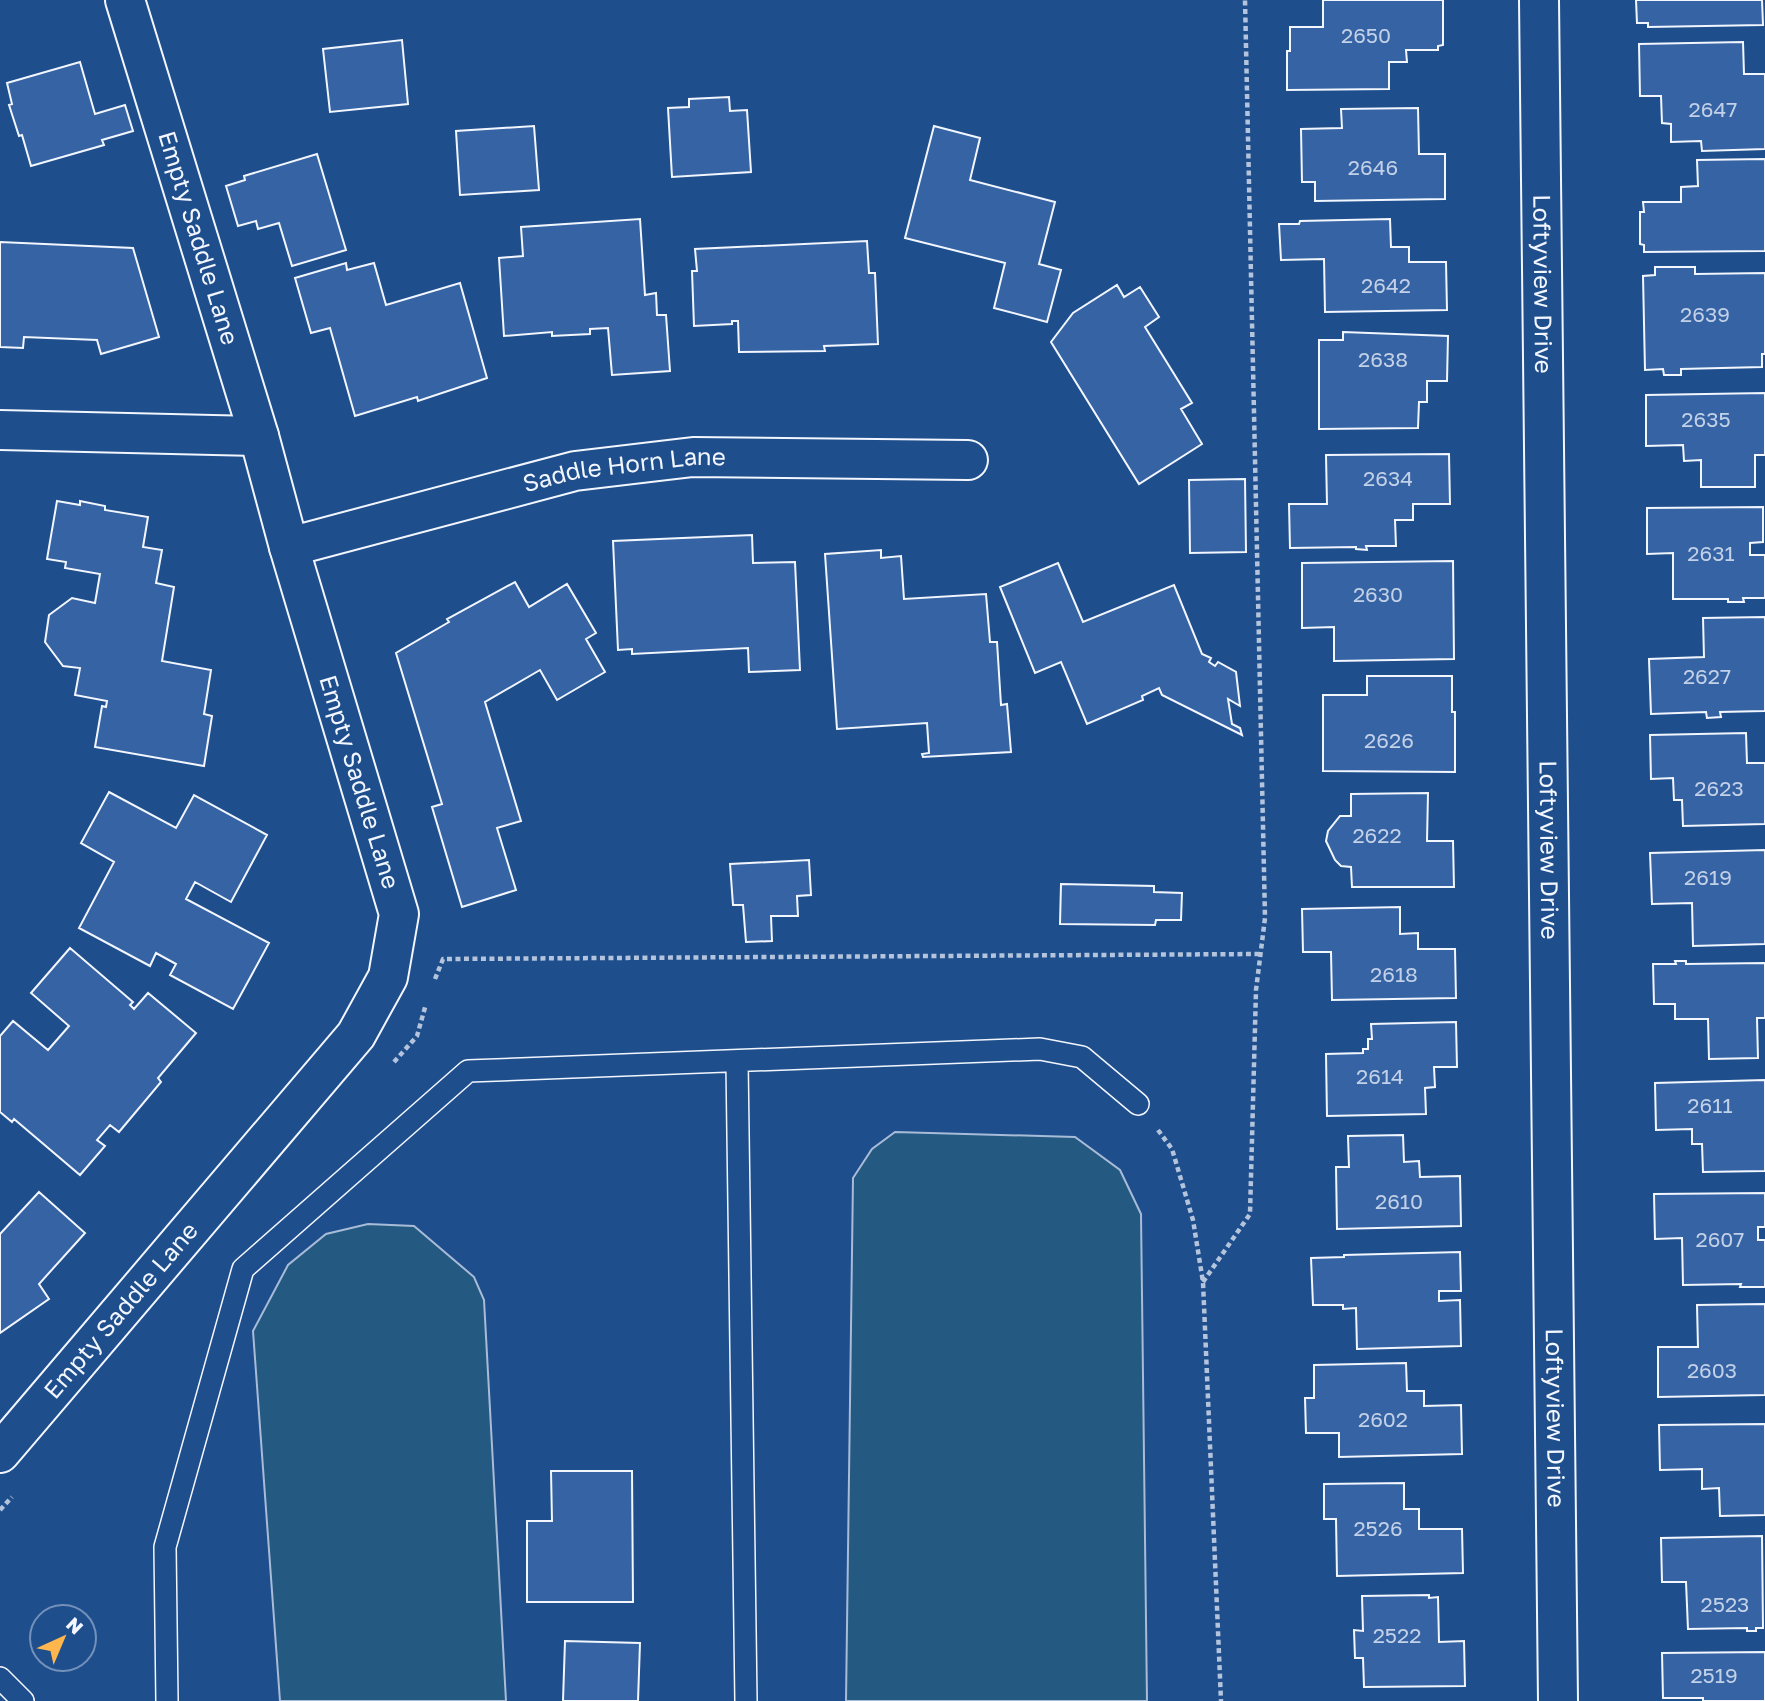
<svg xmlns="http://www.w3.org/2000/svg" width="1765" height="1701" font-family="'Golos Text',sans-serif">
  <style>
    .green { fill: #245a82; stroke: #a8bbd7; stroke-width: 2 }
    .building { fill: #3563a3; stroke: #f2f6ff; stroke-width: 2 }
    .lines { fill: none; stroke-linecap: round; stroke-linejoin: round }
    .service-casing { stroke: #f2f6ff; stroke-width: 24 }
    .minor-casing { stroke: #f2f6ff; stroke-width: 42 }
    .path { stroke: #b3c4dc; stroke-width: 4.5; stroke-dasharray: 5 3.5; stroke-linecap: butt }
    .service { stroke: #1f4e8c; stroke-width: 21 }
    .minor { stroke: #1f4e8c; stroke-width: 38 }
    .labels { text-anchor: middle; stroke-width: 5; stroke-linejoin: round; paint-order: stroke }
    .number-label { font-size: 21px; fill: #c3d1e8 }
    .street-label { font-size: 24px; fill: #f2f6ff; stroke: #1f4e8c }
  </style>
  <rect width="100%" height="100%" fill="#1f4e8c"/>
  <path class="green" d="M 895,1132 L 1075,1137 L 1120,1170 L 1141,1214 L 1147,1701 L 846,1701 L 853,1178 L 872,1149 Z
    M 368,1224 L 414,1226 L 474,1277 L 484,1300 L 506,1701 L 280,1701 L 253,1331 L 288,1265 L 326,1234 Z"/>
  <path class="building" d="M 1323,0 L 1443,0 L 1443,45 L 1438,46 L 1438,50 L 1406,50 L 1407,62 L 1389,62 L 1389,89 L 1287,90 L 1287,51 L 1290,51 L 1290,27 L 1323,27 Z
    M 1636,0 L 1762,0 L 1763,25 L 1648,27 L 1648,23 L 1637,23 Z
    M 402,40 L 408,104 L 330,112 L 323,49 Z
    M 1743,42 L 1744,74 L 1765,74 L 1765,149 L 1702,151 L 1701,141 L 1671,142 L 1671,124 L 1662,123 L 1661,96 L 1640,96 L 1639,44 Z
    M 80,62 L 95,114 L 125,105 L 133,131 L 102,140 L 104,145 L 31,166 L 22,135 L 19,136 L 9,105 L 12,104 L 7,83 Z
    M 729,97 L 730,111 L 747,110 L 751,172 L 672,177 L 668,108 L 689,107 L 689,99 Z
    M 1418,108 L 1419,154 L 1445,154 L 1445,199 L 1315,201 L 1315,182 L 1302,182 L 1301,129 L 1342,128 L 1341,109 Z
    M 534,126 L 539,190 L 460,195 L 456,131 Z
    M 934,126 L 980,138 L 970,180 L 1055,202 L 1039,264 L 1061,270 L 1047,322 L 994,308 L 1005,263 L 905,238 Z
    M 317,154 L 346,250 L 292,266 L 279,223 L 258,229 L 256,221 L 238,226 L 226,186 L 245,180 L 244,176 Z
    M 1765,159 L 1765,251 L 1644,252 L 1644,245 L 1640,244 L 1640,212 L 1644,212 L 1643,202 L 1681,202 L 1681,187 L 1698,186 L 1697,160 Z
    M 640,219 L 645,295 L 656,293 L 657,315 L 666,315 L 670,371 L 612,375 L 608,328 L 590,329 L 590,334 L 552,336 L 552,332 L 504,336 L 499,258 L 523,256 L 521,227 Z
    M 1390,219 L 1391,247 L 1409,247 L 1409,262 L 1446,262 L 1447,310 L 1325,312 L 1324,259 L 1281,260 L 1279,224 L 1299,224 L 1300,221 Z
    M 867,241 L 869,273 L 875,273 L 878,344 L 824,346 L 825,351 L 739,352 L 738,321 L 732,321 L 732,324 L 694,326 L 692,271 L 697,271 L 695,249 Z
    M 0,242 L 133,248 L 159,337 L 101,354 L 97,340 L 24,337 L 23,348 L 0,347 Z
    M 346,263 L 347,270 L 374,263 L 386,305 L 460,283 L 487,378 L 418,401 L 417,397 L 355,416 L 330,328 L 311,333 L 295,278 Z
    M 1655,267 L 1695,267 L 1695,274 L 1765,273 L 1765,354 L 1762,354 L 1762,367 L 1681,369 L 1681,375 L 1664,375 L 1663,369 L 1645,370 L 1643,276 L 1655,275 Z
    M 1117,285 L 1124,297 L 1140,287 L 1159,317 L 1145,327 L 1192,403 L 1181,409 L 1202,444 L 1139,484 L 1051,342 L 1073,313 Z
    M 1343,332 L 1448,336 L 1447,381 L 1427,381 L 1427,402 L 1419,402 L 1418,428 L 1319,429 L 1319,340 L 1343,340 Z
    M 1765,393 L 1765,455 L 1755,455 L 1755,487 L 1701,487 L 1701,460 L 1684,461 L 1683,445 L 1646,446 L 1646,395 Z
    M 1449,454 L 1450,504 L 1413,504 L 1413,520 L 1395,520 L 1396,546 L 1366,546 L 1367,550 L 1356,549 L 1356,547 L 1290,548 L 1289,504 L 1327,504 L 1326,455 Z
    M 1245,479 L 1246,552 L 1190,553 L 1189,480 Z
    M 57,501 L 80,505 L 80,501 L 105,506 L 105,510 L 148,517 L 143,547 L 162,550 L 156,583 L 174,587 L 162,661 L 211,670 L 204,714 L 212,716 L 204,766 L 95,747 L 102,706 L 106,707 L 107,701 L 75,695 L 80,668 L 63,666 L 45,642 L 49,615 L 72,598 L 95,603 L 100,574 L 65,568 L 66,562 L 47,559 Z
    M 1763,507 L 1763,542 L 1750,543 L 1750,555 L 1765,555 L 1765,598 L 1743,598 L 1744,602 L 1728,602 L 1728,599 L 1673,599 L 1673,553 L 1647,554 L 1647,508 Z
    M 752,535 L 753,563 L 795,562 L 800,670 L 749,672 L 748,648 L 632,654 L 632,649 L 618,650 L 613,541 Z
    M 881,550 L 881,558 L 901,556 L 904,599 L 986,594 L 990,642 L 997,642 L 1001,705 L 1007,704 L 1011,752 L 923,757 L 922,754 L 929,753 L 927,723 L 837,729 L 825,554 Z
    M 1453,561 L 1454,659 L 1334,661 L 1334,627 L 1302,628 L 1302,563 Z
    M 1058,563 L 1083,622 L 1174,585 L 1202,654 L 1211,658 L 1209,662 L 1215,666 L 1218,662 L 1236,672 L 1240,706 L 1228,699 L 1232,724 L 1240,728 L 1242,735 L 1162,695 L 1159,688 L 1142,696 L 1143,700 L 1087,724 L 1061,662 L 1035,673 L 1000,587 Z
    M 515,582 L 529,607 L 567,584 L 596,633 L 586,639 L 605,672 L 557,700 L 540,670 L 485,702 L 521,821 L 497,828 L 516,890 L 462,907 L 432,807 L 442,804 L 396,653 L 449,622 L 447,619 Z
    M 1765,617 L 1765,711 L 1720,712 L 1721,717 L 1707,718 L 1706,712 L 1651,714 L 1649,659 L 1704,657 L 1703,618 Z
    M 1367,676 L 1452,676 L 1452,712 L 1455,712 L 1455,772 L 1323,771 L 1323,695 L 1367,695 Z
    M 1746,733 L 1747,763 L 1765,763 L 1765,824 L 1683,826 L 1682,800 L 1674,800 L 1673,778 L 1651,779 L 1650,735 Z
    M 109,792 L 176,828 L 194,795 L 267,835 L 231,902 L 195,882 L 186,899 L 269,943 L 233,1009 L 170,975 L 176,964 L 156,953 L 150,966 L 79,928 L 114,862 L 81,843 Z
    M 1428,793 L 1427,841 L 1453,841 L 1454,887 L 1352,887 L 1351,867 L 1341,866 L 1335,860 L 1326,841 L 1328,831 L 1340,816 L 1351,816 L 1351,794 Z
    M 1765,850 L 1765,944 L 1693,946 L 1692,903 L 1652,904 L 1650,853 Z
    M 809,860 L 811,895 L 797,896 L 798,916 L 771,916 L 772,941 L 746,942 L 743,905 L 733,905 L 730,864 Z
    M 1061,884 L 1154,886 L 1154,892 L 1182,893 L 1181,920 L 1156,920 L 1155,925 L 1060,924 Z
    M 1400,907 L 1400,934 L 1418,933 L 1418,949 L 1455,949 L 1456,998 L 1332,1000 L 1331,952 L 1303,952 L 1302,909 Z
    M 70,948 L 133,1002 L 130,1005 L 134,1009 L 148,993 L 196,1033 L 158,1078 L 161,1082 L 119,1132 L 110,1125 L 97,1140 L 105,1146 L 80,1175 L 14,1119 L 12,1122 L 0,1112 L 0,1036 L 13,1021 L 48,1050 L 69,1026 L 31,993 Z
    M 1675,961 L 1686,961 L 1686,964 L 1765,963 L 1765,1018 L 1757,1018 L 1758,1058 L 1709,1059 L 1708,1019 L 1675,1019 L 1675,1004 L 1654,1004 L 1653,964 L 1676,964 Z
    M 1456,1022 L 1457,1067 L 1434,1067 L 1435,1087 L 1425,1088 L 1426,1114 L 1327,1116 L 1326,1054 L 1363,1053 L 1363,1049 L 1368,1049 L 1368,1039 L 1372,1039 L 1371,1024 Z
    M 1765,1080 L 1765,1171 L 1703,1172 L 1702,1144 L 1692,1144 L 1692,1129 L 1656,1130 L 1655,1083 Z
    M 1403,1135 L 1404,1162 L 1419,1161 L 1420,1177 L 1460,1176 L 1461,1226 L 1337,1229 L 1336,1167 L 1349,1167 L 1348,1136 Z
    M 39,1192 L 85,1233 L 39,1284 L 49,1299 L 0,1333 L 0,1234 Z
    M 1765,1193 L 1765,1227 L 1758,1227 L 1758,1240 L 1765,1240 L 1765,1287 L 1740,1287 L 1741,1284 L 1683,1285 L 1682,1238 L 1655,1239 L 1654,1194 Z
    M 1460,1252 L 1461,1291 L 1439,1291 L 1439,1301 L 1460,1300 L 1461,1346 L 1357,1349 L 1356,1308 L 1343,1309 L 1343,1305 L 1313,1305 L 1311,1258 L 1344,1257 L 1344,1255 Z
    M 1765,1304 L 1765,1395 L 1658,1397 L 1658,1347 L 1698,1347 L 1697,1305 Z
    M 1406,1363 L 1407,1391 L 1424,1391 L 1424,1406 L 1461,1405 L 1462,1454 L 1339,1457 L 1339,1433 L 1306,1433 L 1305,1398 L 1314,1398 L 1314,1365 Z
    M 1765,1424 L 1765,1515 L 1720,1516 L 1719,1488 L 1702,1489 L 1702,1469 L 1660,1470 L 1659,1425 Z
    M 551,1471 L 632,1471 L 633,1602 L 527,1602 L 527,1521 L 552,1521 Z
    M 1404,1483 L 1404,1509 L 1419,1509 L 1419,1529 L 1462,1529 L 1463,1573 L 1337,1576 L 1336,1519 L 1324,1519 L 1324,1484 Z
    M 1762,1536 L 1763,1628 L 1756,1628 L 1756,1631 L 1747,1631 L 1747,1628 L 1688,1629 L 1686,1582 L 1662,1582 L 1661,1538 Z
    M 1429,1595 L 1429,1598 L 1438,1597 L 1439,1642 L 1464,1641 L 1465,1686 L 1364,1687 L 1363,1658 L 1355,1658 L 1354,1630 L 1363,1631 L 1362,1596 Z
    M 565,1641 L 640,1643 L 638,1701 L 563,1701 Z
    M 1765,1652 L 1765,1701 L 1703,1701 L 1703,1698 L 1663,1698 L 1662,1653 Z"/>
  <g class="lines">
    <defs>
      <path id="service" d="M 737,1062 L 746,1701
        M 0,1678 L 23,1701
        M 167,1701 L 165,1547 L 243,1269 L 468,1071 L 1040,1049 L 1082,1057 L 1138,1104"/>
      <g id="minor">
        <path id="s1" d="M 1539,0 L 1558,1701"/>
        <path d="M 0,430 L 259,436"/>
        <path id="s2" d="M 289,547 L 575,471 L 693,457 L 968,460"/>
        <path id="s3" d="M 0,1453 L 356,1035 L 388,977 L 399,914 L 289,547 L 259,436 L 125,0"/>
      </g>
    </defs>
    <use href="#service" class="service-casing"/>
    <use href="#minor" class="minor-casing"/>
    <path class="path" d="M 435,979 L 443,959 L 1261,954
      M 394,1062 L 417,1036 L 426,1004
      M 1158,1130 L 1172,1149 L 1193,1220 L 1203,1282 L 1221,1701
      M 1203,1282 L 1250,1214 L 1256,990 L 1265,918 L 1245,0
      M 0,1510 L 12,1497"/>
    <use href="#service" class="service"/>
    <use href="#minor" class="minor"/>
  </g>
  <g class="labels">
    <g class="number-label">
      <text x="1366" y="43">2650</text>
      <text x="1713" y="117">2647</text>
      <text x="1373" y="175">2646</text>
      <text x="1386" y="293">2642</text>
      <text x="1705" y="322">2639</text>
      <text x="1383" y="367">2638</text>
      <text x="1706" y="427">2635</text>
      <text x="1388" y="486">2634</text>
      <text x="1711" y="561">2631</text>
      <text x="1378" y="602">2630</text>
      <text x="1707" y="684">2627</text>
      <text x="1389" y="748">2626</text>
      <text x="1719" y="796">2623</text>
      <text x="1377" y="843">2622</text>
      <text x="1708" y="885">2619</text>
      <text x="1394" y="982">2618</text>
      <text x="1380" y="1084">2614</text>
      <text x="1710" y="1113">2611</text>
      <text x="1399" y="1209">2610</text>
      <text x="1720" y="1247">2607</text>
      <text x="1712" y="1378">2603</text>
      <text x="1383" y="1427">2602</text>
      <text x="1378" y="1536">2526</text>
      <text x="1725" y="1612">2523</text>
      <text x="1397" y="1643">2522</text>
      <text x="1714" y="1683">2519</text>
    </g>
    <g class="street-label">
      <text transform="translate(198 238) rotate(73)" y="8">Empty Saddle Lane</text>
      <text dy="8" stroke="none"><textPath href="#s1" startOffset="284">Loftyview Drive</textPath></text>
      <text dy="8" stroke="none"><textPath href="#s2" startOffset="345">Saddle Horn Lane</textPath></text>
      <text transform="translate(359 782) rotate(73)" y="8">Empty Saddle Lane</text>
      <text dy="8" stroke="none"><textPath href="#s1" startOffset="850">Loftyview Drive</textPath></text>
      <text dy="8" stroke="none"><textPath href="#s3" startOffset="187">Empty Saddle Lane</textPath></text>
      <text dy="8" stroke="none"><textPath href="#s1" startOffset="1418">Loftyview Drive</textPath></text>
    </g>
  </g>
  <g transform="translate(63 1638) rotate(44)"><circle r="33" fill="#1f4e8c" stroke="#7391ba" stroke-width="2"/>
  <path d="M0-5L12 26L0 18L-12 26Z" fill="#ffb74d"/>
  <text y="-10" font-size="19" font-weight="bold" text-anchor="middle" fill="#f2f6ff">N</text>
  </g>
</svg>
